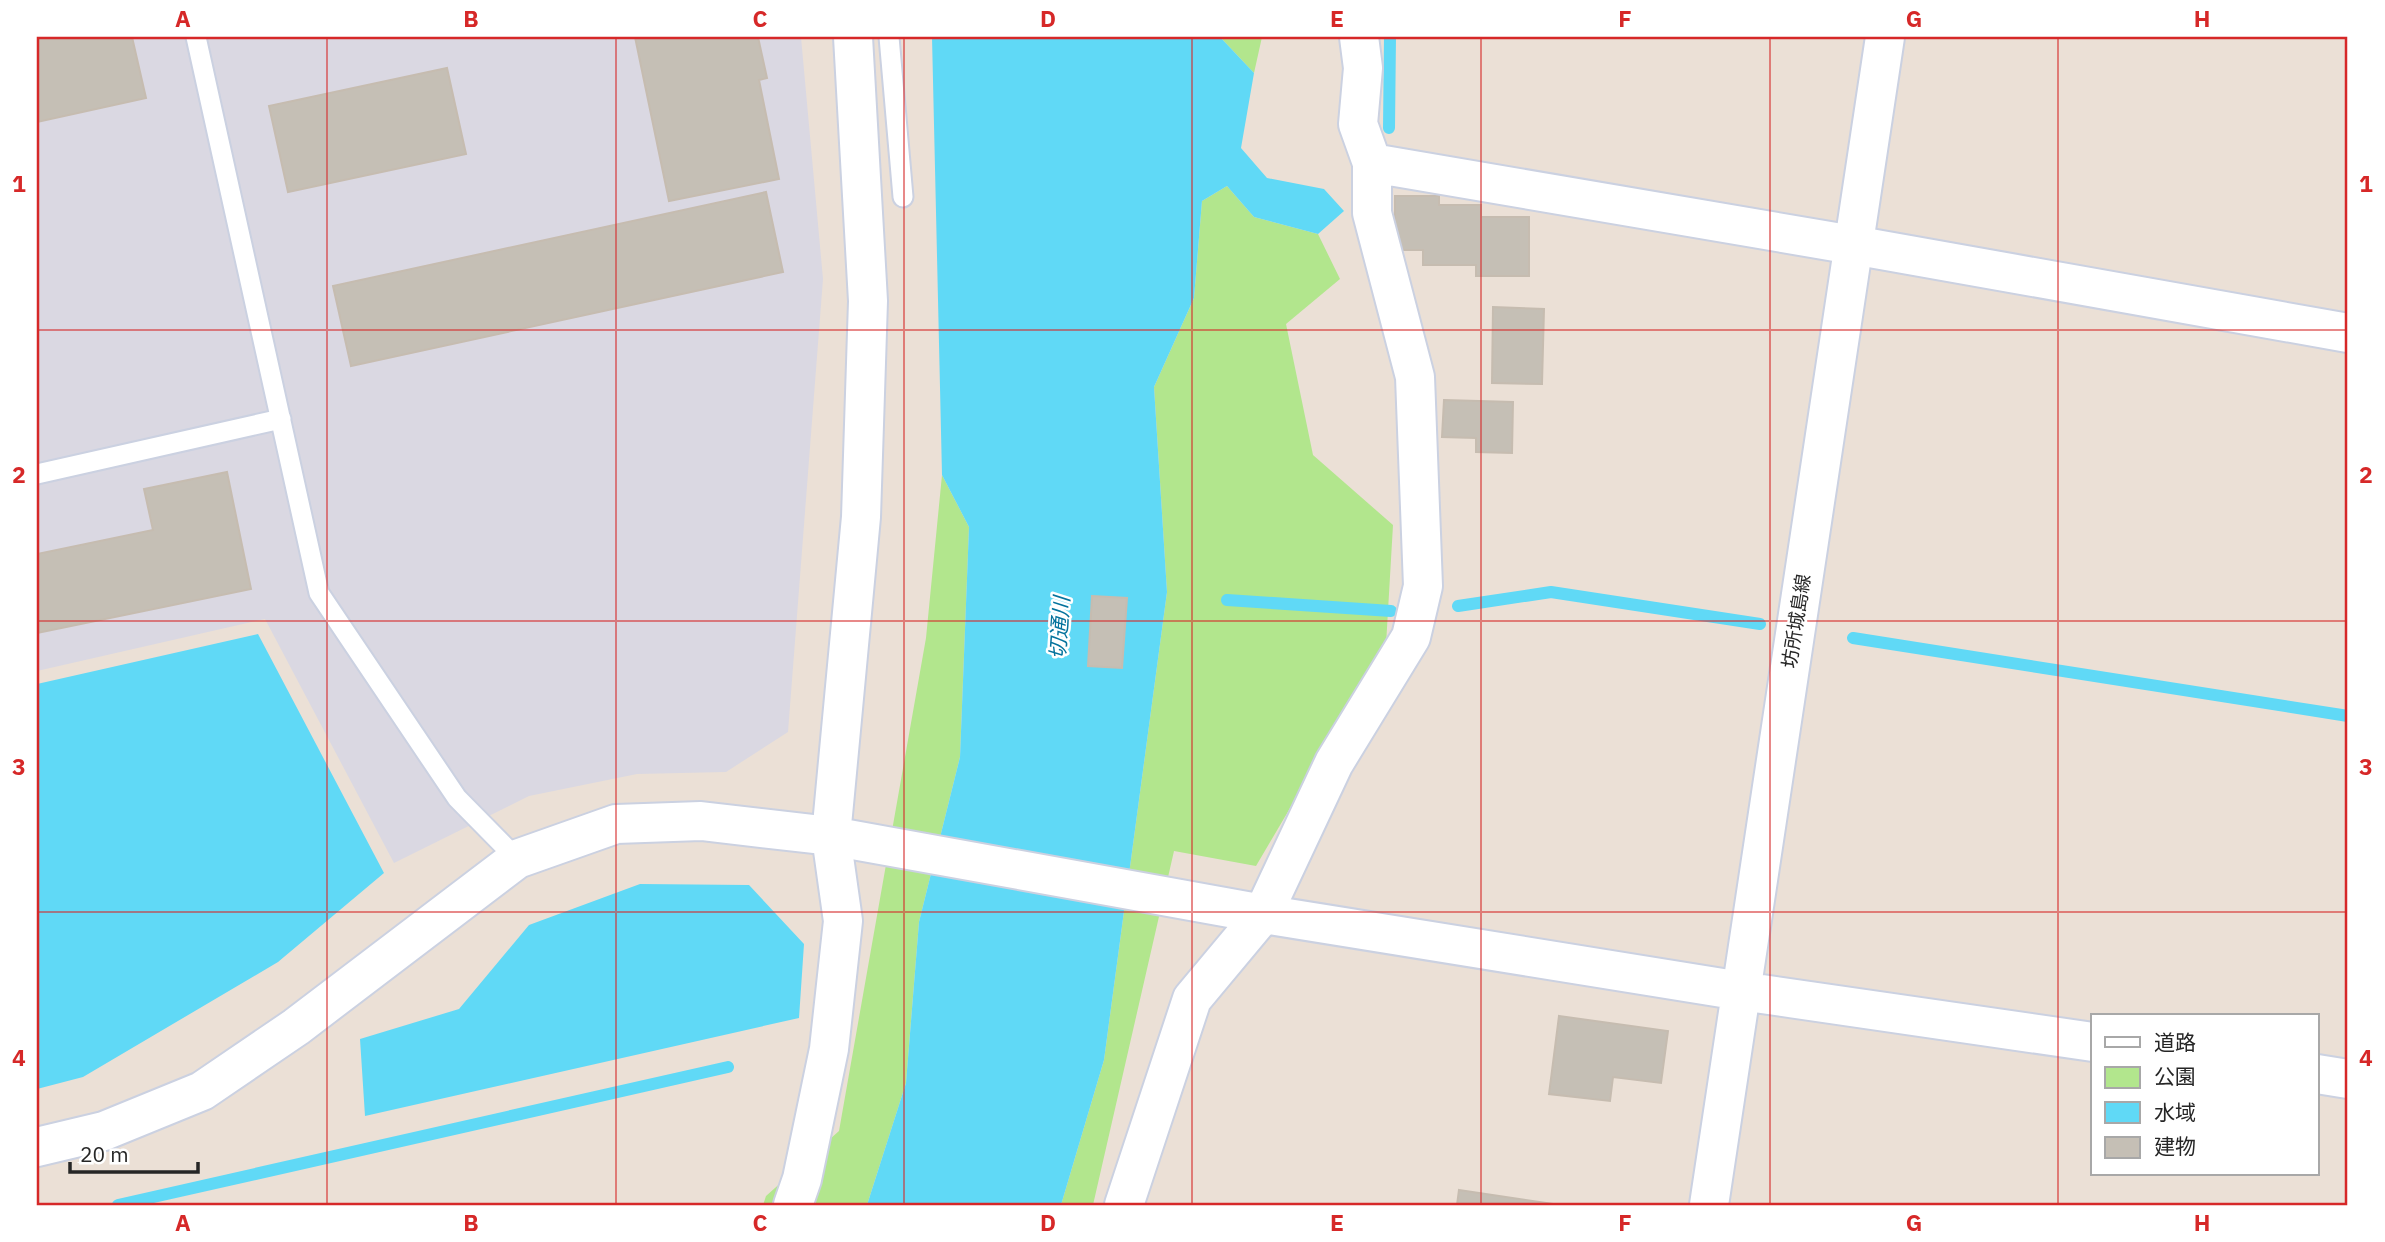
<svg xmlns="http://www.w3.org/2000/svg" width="2385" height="1242" font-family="'IBM Plex Sans','Noto Sans JP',sans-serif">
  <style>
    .industrial { fill: #dad8e2 }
    .green { fill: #b2e68d }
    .water { fill: #60d9f6 }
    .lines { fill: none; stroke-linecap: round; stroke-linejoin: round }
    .stream { stroke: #60d9f6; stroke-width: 12 }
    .building { fill: #c5bfb5; stroke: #c6bcb0; stroke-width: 2 }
    .lane-casing { stroke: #cbd1e1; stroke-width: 23 }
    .street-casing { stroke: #cbd1e1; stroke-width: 42 }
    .secondary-casing { stroke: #cbd1e1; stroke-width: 42 }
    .lane { stroke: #fff; stroke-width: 19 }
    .street { stroke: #fff; stroke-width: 38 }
    .secondary { stroke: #fff; stroke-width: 38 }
    .grid { fill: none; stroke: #d62828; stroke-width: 2; stroke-opacity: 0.55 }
    .labels { text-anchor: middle; stroke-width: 5; stroke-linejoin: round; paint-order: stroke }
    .street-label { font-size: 19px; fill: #262626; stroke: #fff }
    .water-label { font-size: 21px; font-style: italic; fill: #04739d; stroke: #fff }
    .neatline { fill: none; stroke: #d62828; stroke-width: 2.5 }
    .grid-label { font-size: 23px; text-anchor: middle; font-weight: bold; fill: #d62828 }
  </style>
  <rect width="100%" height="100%" fill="#ebe0d6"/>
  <path class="industrial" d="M 37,37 L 801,37 L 823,279 L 788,732 L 726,772 L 637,774 L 529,796 L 394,863 L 265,619 L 37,671 Z"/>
  <path class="green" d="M 1187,37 L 1262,37 L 1254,73 L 1221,38 Z
    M 1227,186 L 1254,217 L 1318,234 L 1340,279 L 1286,324 L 1313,455 L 1393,525 L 1386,645 L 1256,866 L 1174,851 L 1093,1205 L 1061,1205 L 1104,1060 L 1167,592 L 1154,387 L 1194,298 L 1202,201 Z
    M 942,475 L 969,527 L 960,757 L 919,922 L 906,1083 L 867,1205 L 763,1205 L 766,1196 L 839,1131 L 926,638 Z"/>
  <path class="water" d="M 932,37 L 1221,38 L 1254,73 L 1241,148 L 1267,178 L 1324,189 L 1344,211 L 1318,234 L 1254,217 L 1227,186 L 1202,201 L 1194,298 L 1154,387 L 1167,592 L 1104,1060 L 1061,1205 L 867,1205 L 906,1083 L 919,922 L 960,757 L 969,527 L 942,475 Z
    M 258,634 L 384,873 L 278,962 L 83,1077 L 37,1089 L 37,684 Z
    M 640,884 L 749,885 L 804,944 L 799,1018 L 365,1116 L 360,1039 L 459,1009 L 529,925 Z"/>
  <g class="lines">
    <path class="stream" d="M 1389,128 L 1390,37
      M 1227,600 L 1391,611
      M 1458,606 L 1551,592 L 1760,624
      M 1853,638 L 2348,716
      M 118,1205 L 728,1067"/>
  </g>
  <path class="building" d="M 37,37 L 132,37 L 146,98 L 37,122 Z
    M 635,37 L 758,37 L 767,78 L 759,80 L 779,179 L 669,201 Z
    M 447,68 L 466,154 L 288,192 L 269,106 Z
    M 766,192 L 783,272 L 351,366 L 333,286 Z
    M 1395,196 L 1439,196 L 1439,205 L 1481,205 L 1481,217 L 1529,217 L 1529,276 L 1476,276 L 1476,265 L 1423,265 L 1423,250 L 1395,250 Z
    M 1493,307 L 1544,309 L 1542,384 L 1492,383 Z
    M 1444,400 L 1513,402 L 1512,453 L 1476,452 L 1476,438 L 1442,437 Z
    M 227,472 L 251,589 L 37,633 L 37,554 L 153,530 L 144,489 Z
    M 1092,596 L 1127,598 L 1122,668 L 1088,666 Z
    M 1559,1016 L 1668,1031 L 1661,1083 L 1613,1077 L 1610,1101 L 1549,1094 Z
    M 1459,1190 L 1560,1205 L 1457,1205 Z"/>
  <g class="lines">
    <defs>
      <path id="lane" d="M 196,37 L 319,593 L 457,798 L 517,859
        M 889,37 L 903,197
        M 37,474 L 281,419"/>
      <path id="street" d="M 1359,37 L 1363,68 L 1358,124 L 1372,163 L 1853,245 L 2348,333
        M 793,1205 L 802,1179 L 829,1049 L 843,921 L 831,836
        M 1124,1205 L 1192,999 L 1263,914 L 1334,763 L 1411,637 L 1423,586 L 1415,377 L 1372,213 L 1372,163"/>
      <path id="secondary" d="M 831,836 L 861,517 L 868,301 L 853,37
        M 2317,1074 L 2348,1079
        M 37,1147 L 104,1131 L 202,1091 L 296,1027 L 517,859 L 616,824 L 701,821 L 831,836 L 1263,914 L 1741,991 L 2093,1042
        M 1709,1205 L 1885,37"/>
    </defs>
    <use href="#lane" class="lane-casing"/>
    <use href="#street" class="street-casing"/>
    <use href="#secondary" class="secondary-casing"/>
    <use href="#lane" class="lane"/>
    <use href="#street" class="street"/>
    <use href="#secondary" class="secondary"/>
  </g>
  <path class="grid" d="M 327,37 L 327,1205M 616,37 L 616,1205M 904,37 L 904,1205M 1192,37 L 1192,1205M 1481,37 L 1481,1205M 1770,37 L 1770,1205M 2058,37 L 2058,1205M 37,330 L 2348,330M 37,621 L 2348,621M 37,912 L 2348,912"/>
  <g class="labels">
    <g class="street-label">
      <text transform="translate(1796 621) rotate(-81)" y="7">坊所城島線</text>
    </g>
    <g class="water-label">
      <text transform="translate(1060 628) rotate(-86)" y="7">切通川</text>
    </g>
  </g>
  <rect width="2385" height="1242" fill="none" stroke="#ffffff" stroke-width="77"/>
  <rect x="2091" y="1014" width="228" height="161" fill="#ffffff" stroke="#a8a8a8" stroke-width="2"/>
  <rect x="2105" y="1037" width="35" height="10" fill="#ffffff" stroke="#a8a8a8" stroke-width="2"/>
  <text x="2154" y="1050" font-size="21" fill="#262626">道路</text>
  <rect x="2105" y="1067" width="35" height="21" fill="#b2e68d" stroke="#a8a8a8" stroke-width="2"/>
  <text x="2154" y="1084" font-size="21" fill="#262626">公園</text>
  <rect x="2105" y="1102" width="35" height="21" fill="#60d9f6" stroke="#a8a8a8" stroke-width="2"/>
  <text x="2154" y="1120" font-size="21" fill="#262626">水域</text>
  <rect x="2105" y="1137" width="35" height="21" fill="#c5bfb5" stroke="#a8a8a8" stroke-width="2"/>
  <text x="2154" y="1154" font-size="21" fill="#262626">建物</text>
  <path d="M70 1162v10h128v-10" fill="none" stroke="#262626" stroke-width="3.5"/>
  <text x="80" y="1162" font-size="21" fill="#262626" stroke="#ffffff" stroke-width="5" paint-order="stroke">20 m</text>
  <rect x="38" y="38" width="2308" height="1166" class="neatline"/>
  <g class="grid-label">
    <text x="183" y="27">A</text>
    <text x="471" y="27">B</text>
    <text x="760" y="27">C</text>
    <text x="1048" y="27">D</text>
    <text x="1337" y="27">E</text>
    <text x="1625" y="27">F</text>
    <text x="1914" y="27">G</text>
    <text x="2202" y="27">H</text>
    <text x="19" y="192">1</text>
    <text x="2366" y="192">1</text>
    <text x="19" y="483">2</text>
    <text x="2366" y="483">2</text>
    <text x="19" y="775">3</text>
    <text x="2366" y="775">3</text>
    <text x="19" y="1066">4</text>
    <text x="2366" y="1066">4</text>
    <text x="183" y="1231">A</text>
    <text x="471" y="1231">B</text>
    <text x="760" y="1231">C</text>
    <text x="1048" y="1231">D</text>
    <text x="1337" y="1231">E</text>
    <text x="1625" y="1231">F</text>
    <text x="1914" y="1231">G</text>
    <text x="2202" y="1231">H</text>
  </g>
</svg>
